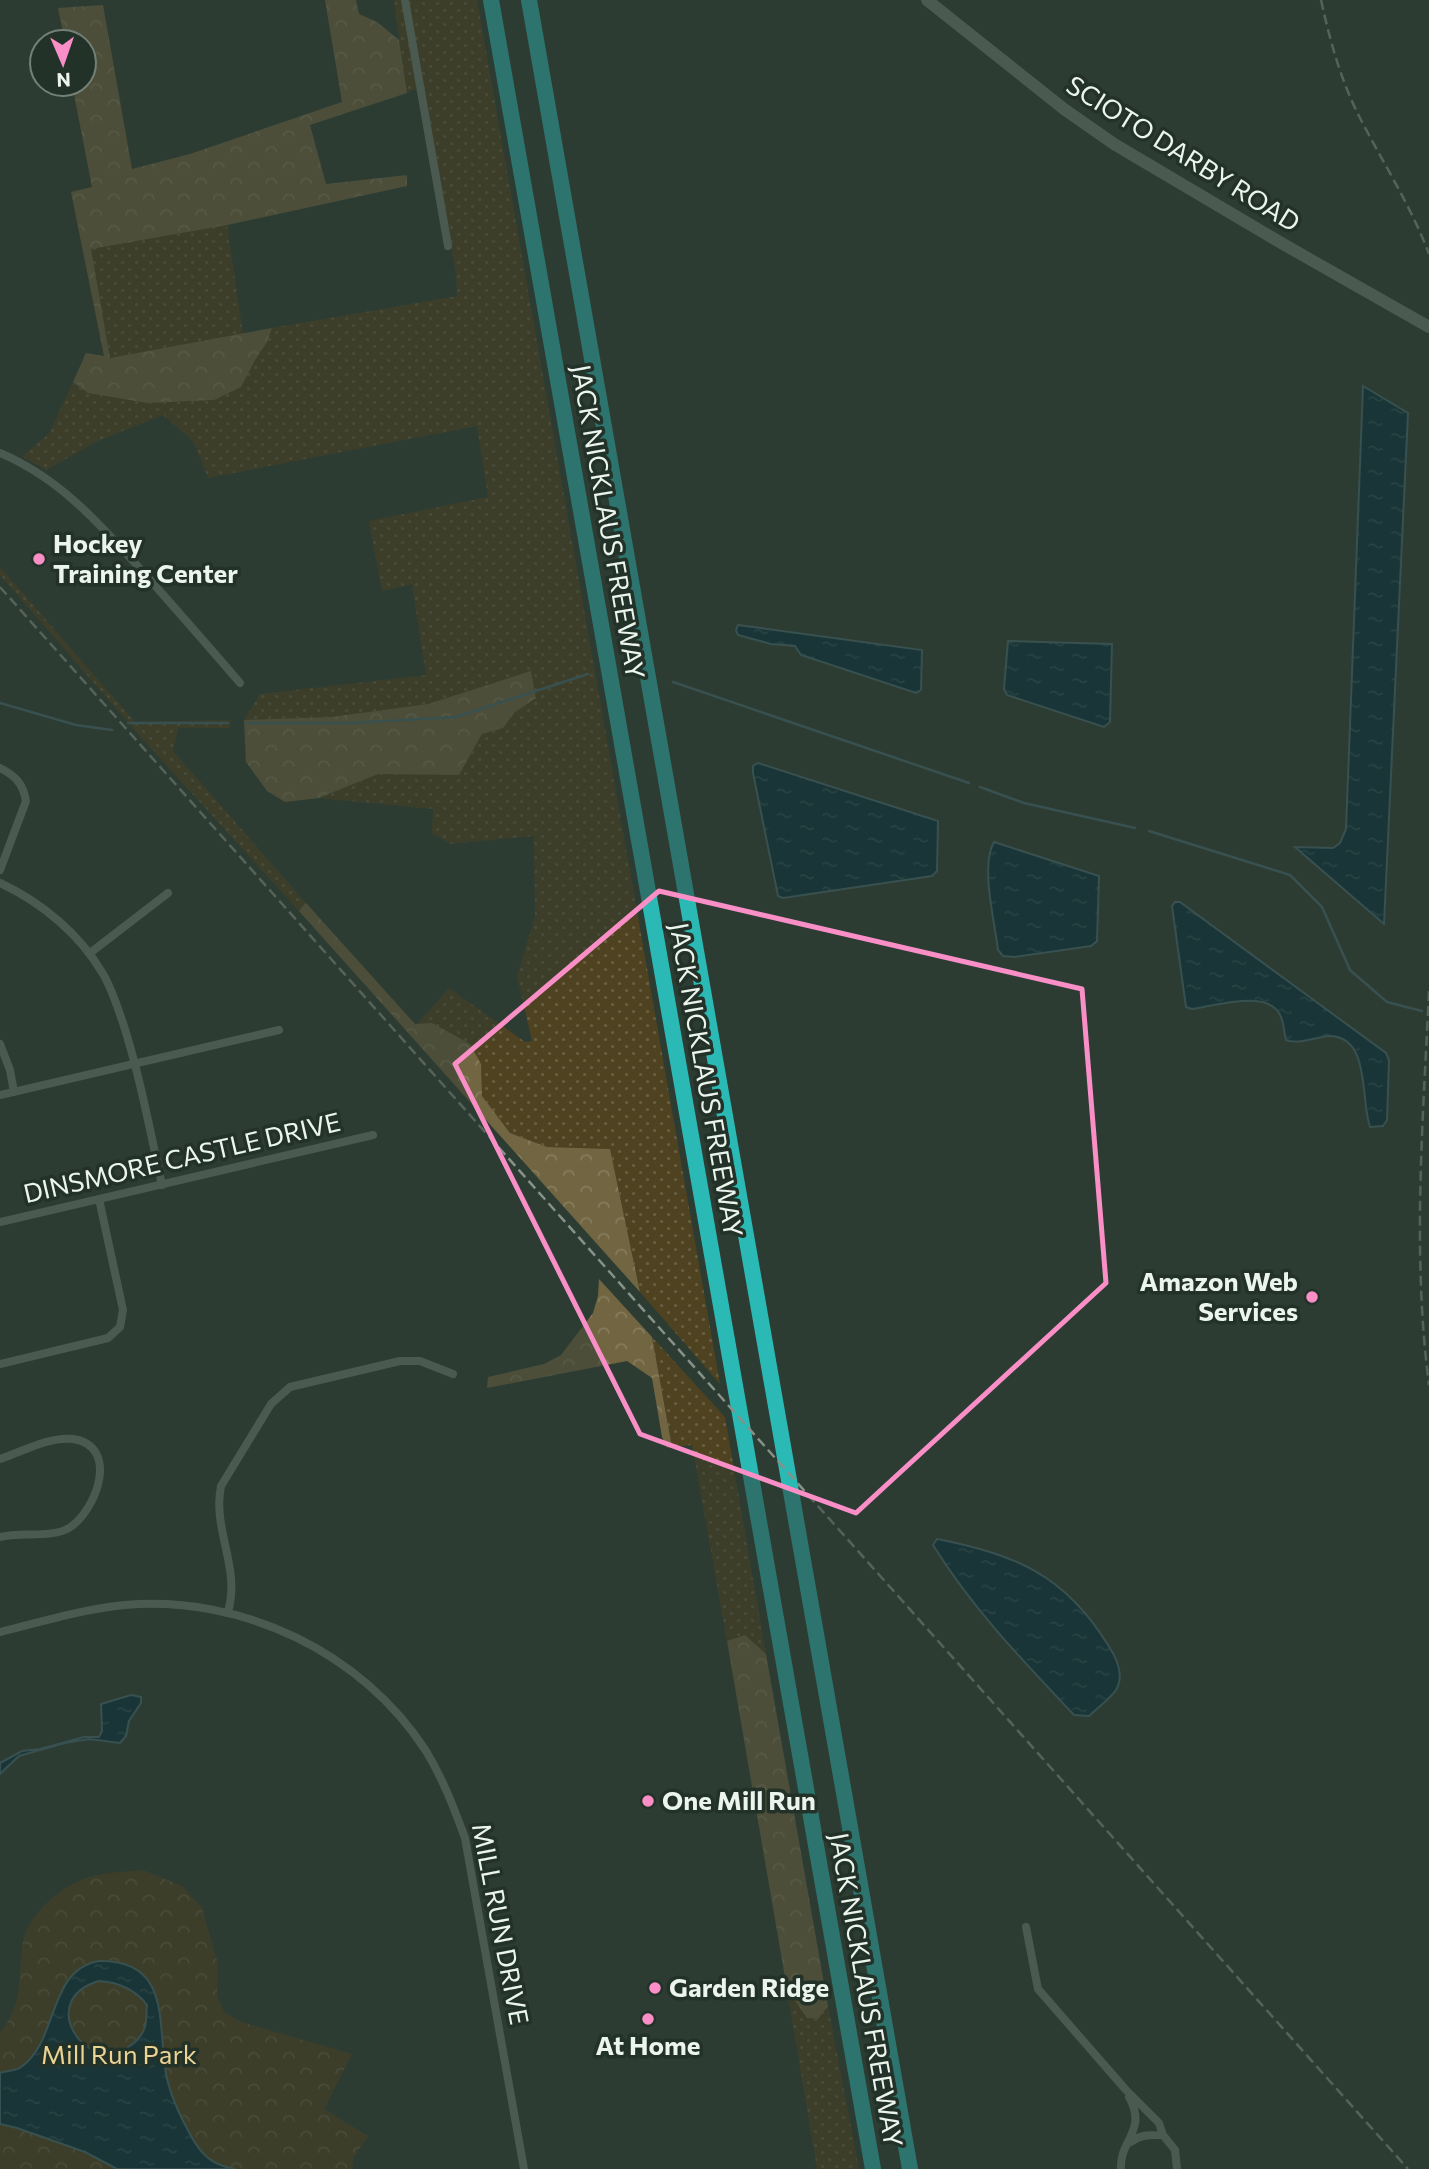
<svg xmlns="http://www.w3.org/2000/svg" width="1429" height="2169" font-family="Commissioner,sans-serif">
  <style>
    .grass { fill: url(#grass-dots) }
    .forest { fill: url(#forest-crowns) }
    .park { fill: url(#park-crowns) }
    .water { fill: url(#water-ripples); stroke: #466971; stroke-width: 2; fill-rule: evenodd }
    .lines { fill: none; stroke-linecap: round; stroke-linejoin: round }
    .stream { stroke: #466971; stroke-width: 2.5 }
    .street { stroke: #6d7f74; stroke-width: 8 }
    .secondary { stroke: #6d7f74; stroke-width: 12 }
    .highway { stroke: #2ab9b4; stroke-width: 16 }
    .rail { stroke: #859189; stroke-width: 2.5; stroke-dasharray: 10 5; stroke-linecap: butt }
    .marked { fill: none; stroke: #fa8fc7; stroke-width: 5; stroke-linejoin: round }
    .poi-dot { fill: #fa8fc7; stroke: #233229; stroke-width: 2.5 }
    .labels { text-anchor: middle; stroke-width: 7; stroke-linejoin: round; paint-order: stroke }
    .street-label { font-size: 26px; fill: #ebf5ee; stroke: #233229 }
    .poi-label { font-size: 26px; font-weight: bold; fill: #ebf5ee; stroke: #233229; text-anchor: start }
    .park-label { font-size: 26px; fill: #ead394; stroke: #233229 }
  </style>
  <defs>
    <pattern id="grass-dots" width="8" height="8" patternUnits="userSpaceOnUse" patternTransform="scale(1.75)"><rect width="8" height="8" fill="#4e4220"/><path d="M2 2h.1M6 6h.1" fill="none" stroke="#685e41" stroke-width="1.8" stroke-linecap="round"/></pattern>
    <pattern id="forest-crowns" width="20" height="18" patternUnits="userSpaceOnUse" patternTransform="scale(1.75)"><rect width="20" height="18" fill="#726541"/><path d="M2 6a3 3 0 1 1 6 0M12 15a3 3 0 1 1 6 0" fill="none" stroke="#867c5d"/></pattern>
    <pattern id="park-crowns" width="20" height="18" patternUnits="userSpaceOnUse" patternTransform="scale(1.75)"><rect width="20" height="18" fill="#4e4220"/><path d="M2 6a3 3 0 1 1 6 0M12 15a3 3 0 1 1 6 0" fill="none" stroke="#685e41"/></pattern>
    <pattern id="water-ripples" width="26" height="14" patternUnits="userSpaceOnUse" patternTransform="scale(1.75)"><rect width="26" height="14" fill="#002d3c"/><path d="M2 4q2-2 4 0t4 0M15 11q2-2 4 0t4 0" fill="none" stroke="#254c58"/></pattern>
  </defs>
  <rect width="100%" height="100%" fill="#2d3c33"/>
  <path class="grass" d="M 394,0 L 402,0 L 417,89 L 407,93 Z
    M 407,0 L 477,0 L 720,1384 L 640,1292 L 610,1149 L 547,1147 L 510,1133 L 482,1096 L 481,1064 L 416,1025 L 449,988 L 525,1042 L 532,1041 L 517,976 L 535,916 L 534,836 L 450,844 L 432,833 L 433,809 L 319,798 L 378,774 L 459,775 L 482,734 L 503,728 L 514,713 L 536,698 L 531,671 L 428,704 L 331,717 L 244,720 L 260,694 L 426,675 L 412,584 L 382,591 L 369,521 L 488,497 L 477,426 L 208,478 L 193,441 L 163,415 L 98,441 L 46,470 L 22,456 L 49,434 L 73,382 L 88,393 L 147,403 L 214,400 C 236,378 261,358 272,328 L 457,296 L 456,275 Z
    M 227,225 L 243,334 L 110,358 L 90,249 Z
    M 0,567 L 135,722 L 231,720 L 230,728 L 178,728 L 173,751 L 306,903 L 299,911 L 147,744 L 0,575 Z
    M 652,1337 L 725,1417 L 766,1654 L 745,1635 L 727,1641 L 692,1445 L 672,1447 Z
    M 787,1989 L 807,2018 L 818,2019 L 828,2006 L 859,2169 L 817,2169 Z"/>
  <path class="forest" d="M 325,0 L 356,0 L 359,14 L 377,22 L 399,40 L 407,93 L 310,125 L 326,184 L 407,175 L 407,186 L 227,225 L 91,249 L 110,358 L 272,328 L 267,342 L 255,360 L 241,387 L 214,400 L 147,403 L 88,393 L 73,382 L 86,353 L 104,356 L 71,192 L 92,187 L 72,84 L 84,84 L 84,42 L 65,42 L 58,8 L 103,5 L 132,169 L 190,154 L 342,102 Z
    M 531,671 L 536,698 L 514,713 L 503,728 L 482,734 L 459,775 L 378,774 L 319,798 L 285,802 L 267,791 L 246,762 L 244,720 L 331,717 L 428,704 Z
    M 306,903 L 415,1024 L 432,1023 L 470,1044 L 481,1064 L 482,1096 L 510,1133 L 547,1147 L 610,1149 L 640,1292 L 299,911 Z
    M 599,1279 L 652,1337 L 672,1447 L 667,1448 L 662,1437 L 652,1378 L 627,1361 L 487,1388 L 488,1377 L 544,1364 L 561,1355 L 593,1313 L 598,1296 Z
    M 745,1635 L 766,1654 L 828,2006 L 818,2019 L 807,2018 L 787,1989 L 727,1641 Z"/>
  <path class="park" d="M 143,1870 L 182,1886 L 202,1908 L 218,1964 L 217,1996 L 224,2012 L 241,2022 L 352,2054 L 324,2109 L 368,2136 L 354,2157 L 352,2169 L 0,2169 L 0,2033 C 25,2001 17,1978 23,1942 C 28,1914 63,1884 90,1877 C 106,1872 126,1872 143,1870 Z"/>
  <path class="water" d="M 1363,386 L 1408,413 L 1384,924 L 1295,847 L 1333,848 L 1340,843 L 1346,829 Z
    M 738,625 L 922,650 L 921,690 L 916,693 L 801,655 L 795,646 L 771,644 L 738,635 L 736,630 Z
    M 1008,641 L 1112,644 L 1110,722 L 1104,727 L 1007,695 L 1004,689 Z
    M 758,763 L 938,821 L 937,871 L 932,876 L 783,898 L 778,896 L 753,773 L 753,766 Z
    M 994,842 L 1099,876 L 1097,941 L 1091,946 L 1015,957 L 1003,956 L 998,950 C 995,923 980,865 994,842 Z
    M 1175,902 L 1180,902 L 1386,1053 L 1389,1060 L 1387,1120 L 1383,1126 L 1370,1127 C 1360,1099 1371,1036 1329,1036 C 1315,1037 1299,1045 1286,1040 C 1284,1033 1284,1024 1281,1017 C 1270,988 1216,1006 1192,1009 L 1186,1007 L 1172,906 Z
    M 937,1539 C 1015,1554 1065,1575 1108,1645 C 1116,1657 1125,1675 1116,1690 C 1110,1699 1097,1708 1089,1716 L 1074,1715 C 1023,1661 972,1608 933,1545 Z
    M 131,1695 L 141,1697 L 141,1703 L 129,1721 L 126,1736 L 120,1743 L 89,1739 L 65,1743 L 19,1756 L 0,1774 L 0,1763 L 22,1751 L 40,1749 L 84,1737 L 99,1737 L 102,1731 L 101,1704 Z
    M 99,1961 C 172,1960 157,2024 166,2074 C 170,2095 180,2116 190,2134 C 201,2155 212,2165 235,2169 L 117,2169 L 85,2152 L 17,2128 L 0,2124 L 0,2073 C 6,2071 16,2071 21,2067 C 59,2041 47,1970 99,1961 ZM 99,1981 C 118,1982 136,1990 147,2005 C 146,2012 147,2020 145,2027 C 142,2036 135,2043 128,2047 C 84,2075 36,1999 99,1981 Z"/>
  <g class="lines">
    <path class="stream" d="M 673,682 L 969,783
      M 0,703 L 76,725 L 112,730
      M 128,723 L 228,723
      M 247,723 L 351,723 L 456,717 L 588,674
      M 980,787 L 1024,803 L 1135,828
      M 1149,831 L 1290,875 L 1322,907 L 1350,970 L 1387,1002 L 1422,1011"/>
    <path class="street" d="M 405,0 L 448,246
      M 0,453 C 64,480 106,531 151,581 C 181,615 211,649 240,683
      M 0,768 C 16,776 23,784 26,801 L 0,870
      M 0,883 C 41,902 80,934 103,974 C 112,989 117,1006 123,1023 C 140,1076 150,1131 162,1185
      M 90,953 L 168,893
      M 0,1044 L 10,1070 L 14,1092
      M 0,1095 L 279,1030
      M 0,1222 L 373,1135
      M 0,1364 L 108,1338 L 120,1327 L 123,1310 L 99,1199
      M 0,1459 C 21,1452 50,1436 73,1439 C 120,1446 97,1510 69,1528 C 53,1538 20,1532 0,1537
      M 228,1612 C 241,1567 212,1530 221,1486 L 271,1404 L 290,1387 L 400,1361 L 420,1361 L 453,1374
      M 0,1632 C 41,1622 83,1609 125,1605 C 242,1595 362,1652 426,1751 C 443,1779 454,1808 465,1838 L 524,2169
      M 1026,1927 L 1038,1989 L 1126,2090 L 1159,2123 L 1163,2135
      M 1131,2142 C 1141,2134 1151,2135 1163,2135 L 1175,2150 L 1177,2169
      M 1121,2169 C 1119,2140 1148,2131 1129,2097"/>
    <path class="secondary" d="M 927,0 L 1064,109 L 1114,144 L 1283,244 L 1429,327"/>
    <path class="highway" d="M 491,0 L 873,2169
      M 529,0 L 910,2169"/>
    <path class="rail" d="M 1321,0 C 1330,41 1341,81 1360,118 C 1383,163 1411,206 1429,254
      M 0,587 L 1408,2169
      M 1429,991 C 1423,1122 1412,1254 1429,1385"/>
  </g>
  <path d="M0 0H1429V2169H0ZM 659,891 L 1082,989 L 1106,1283 L 856,1513 L 640,1434 L 455,1064 Z" fill="#2d3c33" fill-opacity=".55" fill-rule="evenodd"/>
  <path class="marked" d="M 659,891 L 1082,989 L 1106,1283 L 856,1513 L 640,1434 L 455,1064 Z"/>
  <g class="poi-dot">
    <circle cx="39" cy="559" r="7"/>
    <circle cx="1312" cy="1297" r="7"/>
    <circle cx="648" cy="1801" r="7"/>
    <circle cx="655" cy="1988" r="7"/>
    <circle cx="648" cy="2019" r="7"/>
  </g>
  <g class="labels">
    <g class="street-label">
      <text transform="translate(1183 154) rotate(32)" y="9">SCIOTO DARBY ROAD</text>
      <text transform="translate(608 522) rotate(80)" y="9">JACK NICKLAUS FREEWAY</text>
      <text transform="translate(706 1080) rotate(80)" y="9">JACK NICKLAUS FREEWAY</text>
      <text transform="translate(182 1158) rotate(-13)" y="9">DINSMORE CASTLE DRIVE</text>
      <text transform="translate(500 1924) rotate(79)" y="9">MILL RUN DRIVE</text>
      <text transform="translate(866 1990) rotate(80)" y="9">JACK NICKLAUS FREEWAY</text>
    </g>
    <g class="poi-label">
      <text x="53" y="553">Hockey<tspan x="53" dy="30">Training Center</tspan></text>
      <text x="1298" y="1291" text-anchor="end">Amazon Web<tspan x="1298" dy="30">Services</tspan></text>
      <text x="662" y="1810">One Mill Run</text>
      <text x="669" y="1997">Garden Ridge</text>
      <text x="648" y="2055" text-anchor="middle">At Home</text>
    </g>
    <g class="park-label">
      <text x="119" y="2064">Mill Run Park</text>
    </g>
  </g>
  <g transform="translate(63 63) rotate(178)"><circle r="33" fill="#233229" stroke="#738078" stroke-width="2"/>
  <path d="M0-5L12 26L0 18L-12 26Z" fill="#fa8fc7"/>
  <text y="-10" font-size="19" font-weight="bold" text-anchor="middle" fill="#ebf5ee">N</text>
  </g>
</svg>
